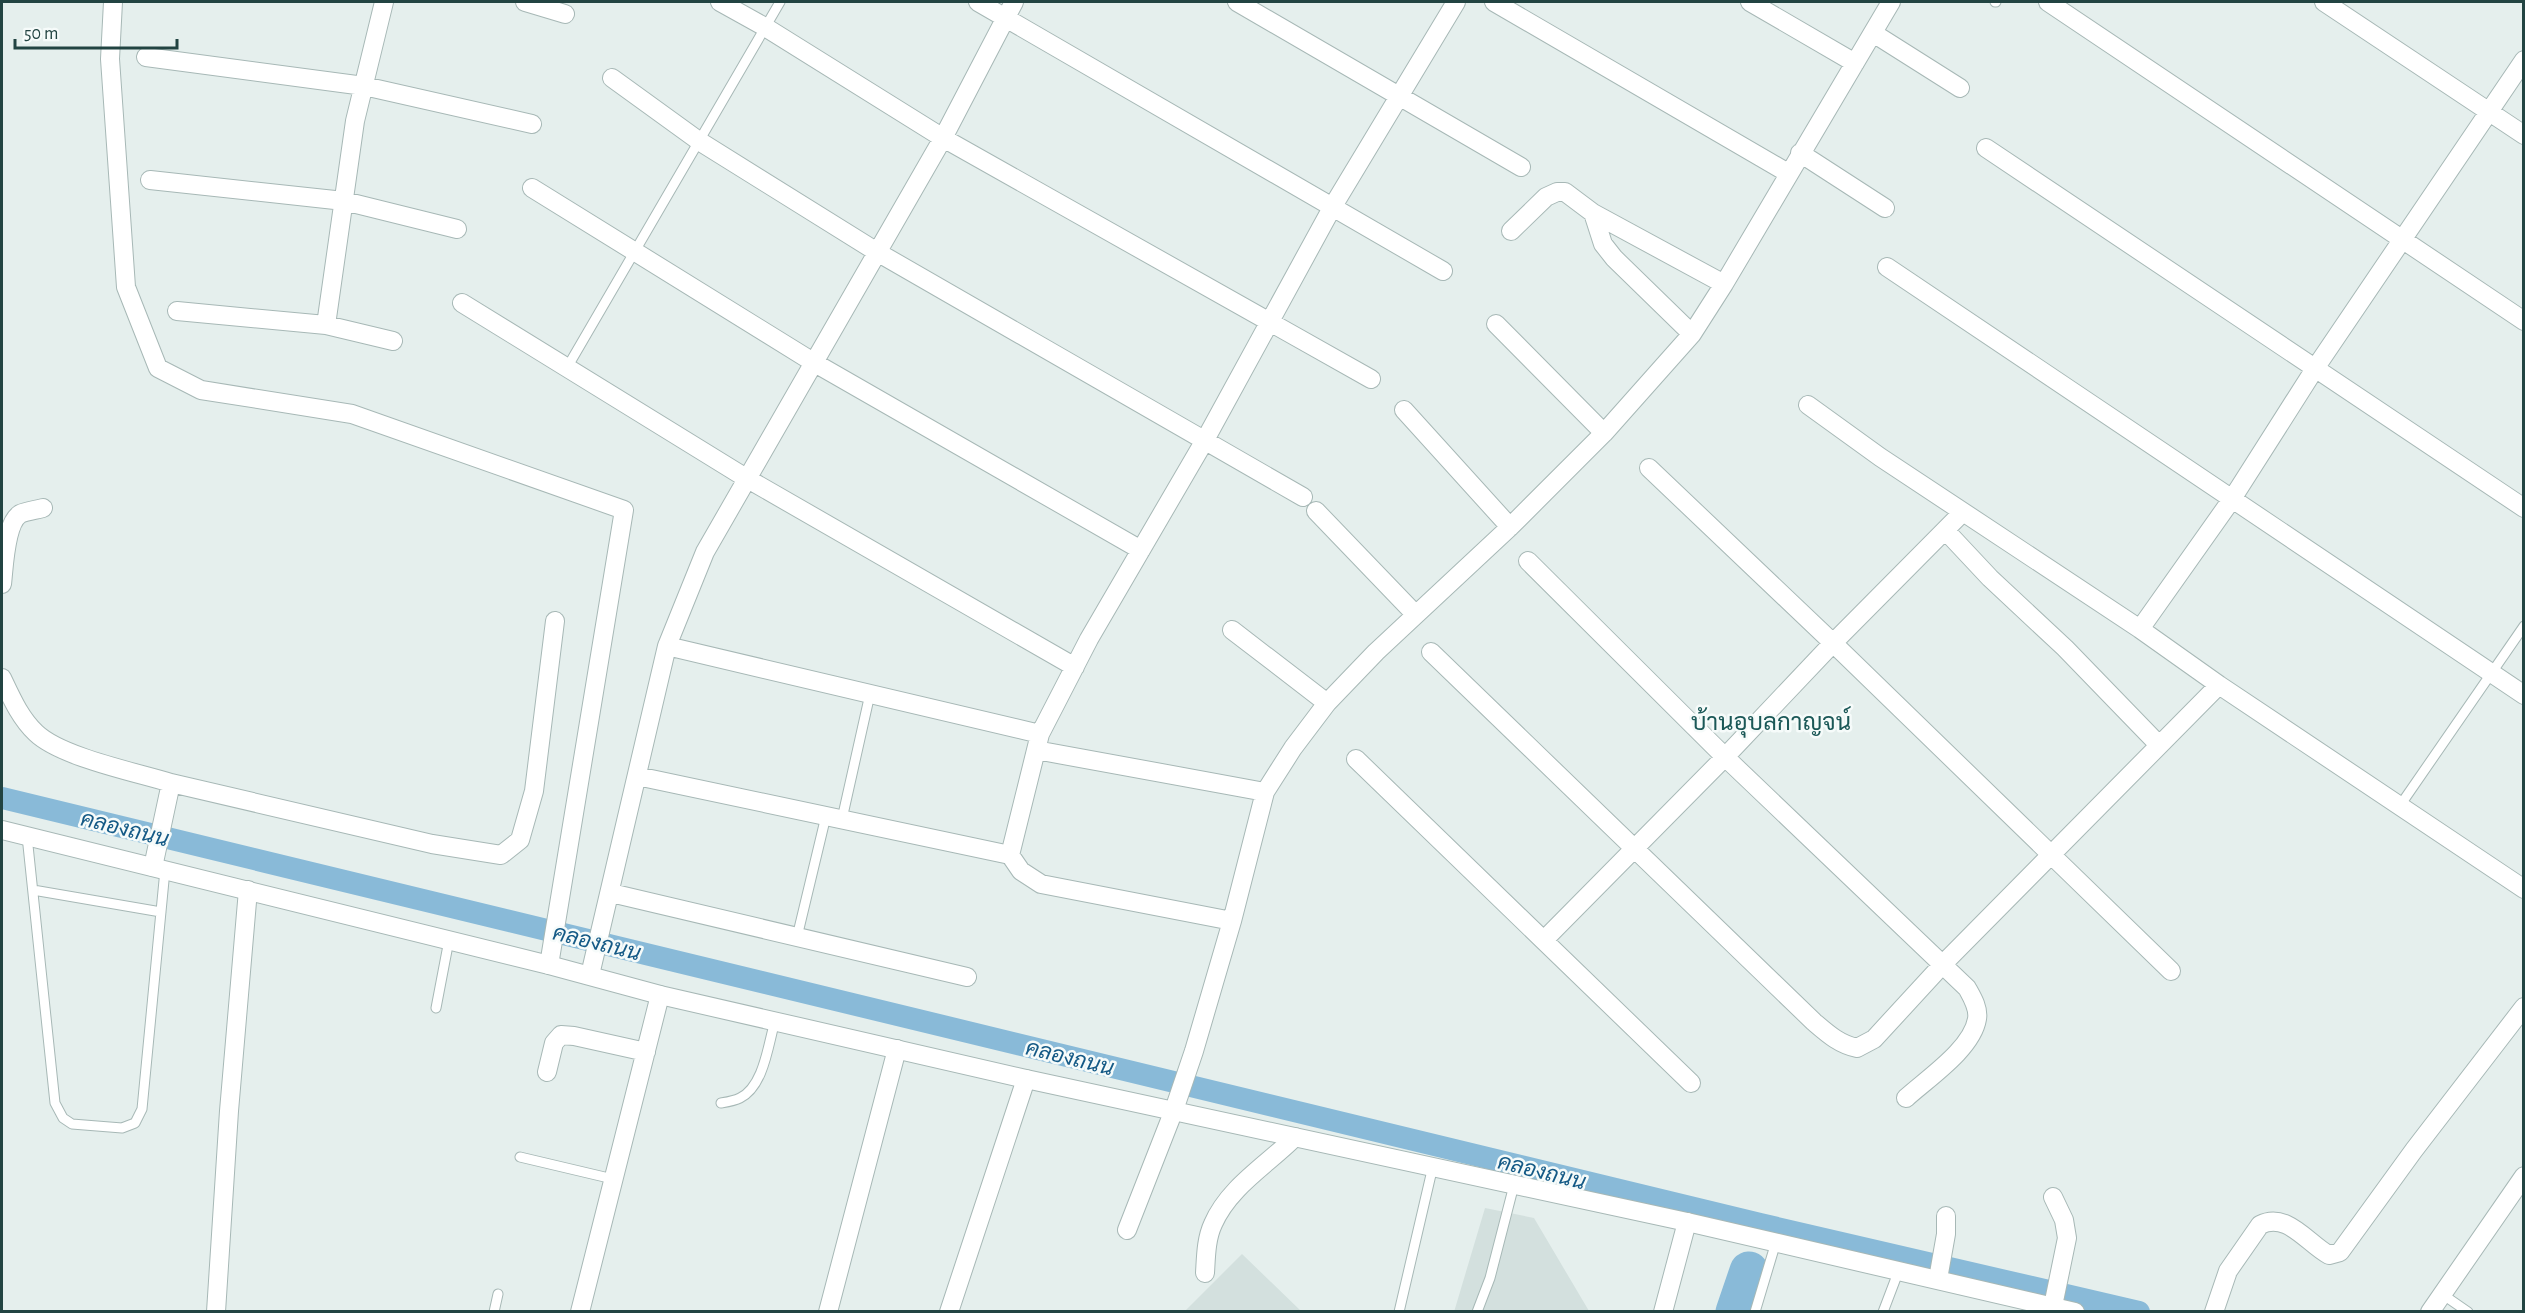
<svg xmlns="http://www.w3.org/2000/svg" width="2525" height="1313" font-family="'Alegreya Sans',Sarabun,sans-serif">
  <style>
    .built { fill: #d3e0de }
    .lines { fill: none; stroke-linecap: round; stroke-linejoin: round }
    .canal { stroke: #89bad8; stroke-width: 22 }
    .river { stroke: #89bad8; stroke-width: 39 }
    .service-casing { stroke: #a7b8b6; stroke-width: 11 }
    .minor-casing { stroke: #a7b8b6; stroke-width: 20 }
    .tertiary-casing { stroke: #a7b8b6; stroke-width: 20 }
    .service { stroke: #fff; stroke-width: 9 }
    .minor { stroke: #fff; stroke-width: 18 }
    .tertiary { stroke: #fff; stroke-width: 18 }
    .labels { text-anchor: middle; stroke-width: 5; stroke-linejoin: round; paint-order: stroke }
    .water-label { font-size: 22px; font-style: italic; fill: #155a86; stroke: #f6fbfa }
    .quarter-label { font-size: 24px; fill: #1b5857; stroke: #f6fbfa }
  </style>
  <rect width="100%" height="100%" fill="#e5efed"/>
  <path class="built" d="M 1485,1208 L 1534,1218 L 1589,1311 L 1454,1312 Z
    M 1242,1254 L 1301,1311 L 1185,1311 Z"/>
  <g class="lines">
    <path class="canal" d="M 2,798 L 1760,1224 L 2139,1312"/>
    <path class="river" d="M 1735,1312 L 1749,1271"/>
    <defs>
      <path id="service" d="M 1995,2 L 1996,2
        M 568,366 L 780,2
        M 2399,807 L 2524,626
        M 842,819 L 870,694
        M 27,836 L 55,1103 L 63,1118 L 72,1124 L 122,1128 L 135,1123 L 142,1109 L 165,870
        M 33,890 L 161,912
        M 797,937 L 826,816
        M 436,1008 L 449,940
        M 721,1103 C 727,1102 734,1101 740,1098 C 764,1086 768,1045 775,1021
        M 520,1157 L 613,1179
        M 2442,1294 L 2468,1312
        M 494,1312 L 498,1294
        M 1399,1312 L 1433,1166
        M 1477,1312 L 1490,1278 L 1514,1185
        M 1755,1312 L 1776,1242
        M 1883,1312 L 1899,1270"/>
      <path id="minor" d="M 113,2 L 110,59 L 126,287 L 158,368 L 201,390 L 352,414 L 624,510 L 549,965
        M 525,2 L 565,14
        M 720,2 L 765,27 L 943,138 L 1371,379
        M 978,2 L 1443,271
        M 1237,2 L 1521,167
        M 1494,2 L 1788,173
        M 1750,2 L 1855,63
        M 2048,2 L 2524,321
        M 2324,2 L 2524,135
        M 1873,33 L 1960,88
        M 146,57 L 364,86 L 532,124
        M 612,78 L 699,141 L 877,252 L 1303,497
        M 1986,148 L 2524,508
        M 1800,153 L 1885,208
        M 150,180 L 344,201 L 457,229
        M 532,188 L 813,362 L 1141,550
        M 1593,213 L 1603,244 L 1614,258 L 1692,334
        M 1511,231 L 1546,197 L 1557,192 L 1565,192 L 1593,213 L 1724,284
        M 1887,267 L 2524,695
        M 462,303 L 746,478 L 1075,667
        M 177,311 L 326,325 L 393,341
        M 1496,324 L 1604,433
        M 326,325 L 355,121 L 384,2
        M 1808,405 L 1880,457 L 2140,629 L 2219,685 L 2524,889
        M 1404,410 L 1510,527
        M 1649,468 L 1833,643 L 2171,971
        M 1316,511 L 1415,614
        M 1945,530 L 1990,578 L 2065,648 L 2159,745
        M 1528,561 L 1725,757 L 1967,988 C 1972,997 1979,1008 1977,1019 C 1972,1049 1928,1078 1906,1098
        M 2,584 C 4,568 5,524 20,514 C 26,511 36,510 43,508
        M 2140,629 L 2232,499 L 2316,367 L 2524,60
        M 1232,630 L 1327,703
        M 667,646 L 1040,734
        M 1431,652 L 1814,1022 C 1828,1034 1839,1044 1857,1048 L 1874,1039 L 1943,964 L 2219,685
        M 2,678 C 11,697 20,718 36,733 C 61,757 135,772 171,783 L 153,867
        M 1036,750 L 1265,792
        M 1356,759 L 1691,1083
        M 637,776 L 1010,855 L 1021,871 L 1041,884 L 1232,921
        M 171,783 L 432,844 L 501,855 L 520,840 L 534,791 L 555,621
        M 1010,855 L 1040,734 L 1089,639 L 1205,440 L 1333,206 L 1456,2
        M 611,893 L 967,977
        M 1545,939 L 1725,757 L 1833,643 L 1963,512
        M 590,975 L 667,646 L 705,552 L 943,138 L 1014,2
        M 547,1072 L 554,1043 L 561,1035 L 574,1036 L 646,1052
        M 1127,1230 L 1174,1110 L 1194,1051 L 1232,921 L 1265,792 L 1293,748 L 1327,703 L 1376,652 L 1510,527 L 1604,433 L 1692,334 L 1724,284 L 1891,2
        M 1205,1273 C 1206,1257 1206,1239 1213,1224 C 1229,1187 1267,1165 1295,1137
        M 1938,1279 L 1946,1234 L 1946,1216
        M 2053,1306 L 2067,1238 L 2064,1220 L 2053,1197
        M 216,1312 L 229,1111 L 248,890
        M 580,1312 L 660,995
        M 828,1312 L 897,1049
        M 949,1312 L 1026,1079
        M 1663,1312 L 1687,1222
        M 2214,1312 L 2228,1271 L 2260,1225 C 2287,1211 2308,1244 2329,1255 L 2340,1252 L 2414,1150 L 2524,1007
        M 2430,1312 L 2524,1176"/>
      <path id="tertiary" d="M 2,830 L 549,965 L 660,995 L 1026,1079 L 1687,1222 L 2075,1312"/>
    </defs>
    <use href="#service" class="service-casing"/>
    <use href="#minor" class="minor-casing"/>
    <use href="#tertiary" class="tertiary-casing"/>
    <use href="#service" class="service"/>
    <use href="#minor" class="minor"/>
    <use href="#tertiary" class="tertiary"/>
  </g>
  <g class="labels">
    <g class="water-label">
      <text transform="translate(125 828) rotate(14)" y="8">คลองถนน</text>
      <text transform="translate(597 942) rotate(14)" y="8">คลองถนน</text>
      <text transform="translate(1070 1057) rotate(14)" y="8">คลองถนน</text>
      <text transform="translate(1542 1171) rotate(14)" y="8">คลองถนน</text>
    </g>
    <g class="quarter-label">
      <text x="1771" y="730">บ้านอุบลกาญจน์</text>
    </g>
  </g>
  <rect width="2525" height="1313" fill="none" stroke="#224442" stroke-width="6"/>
  <path d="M15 39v9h162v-9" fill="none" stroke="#224442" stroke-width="3"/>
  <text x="24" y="39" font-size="18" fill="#224442" stroke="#f6fbfa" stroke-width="4.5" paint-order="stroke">50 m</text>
</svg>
